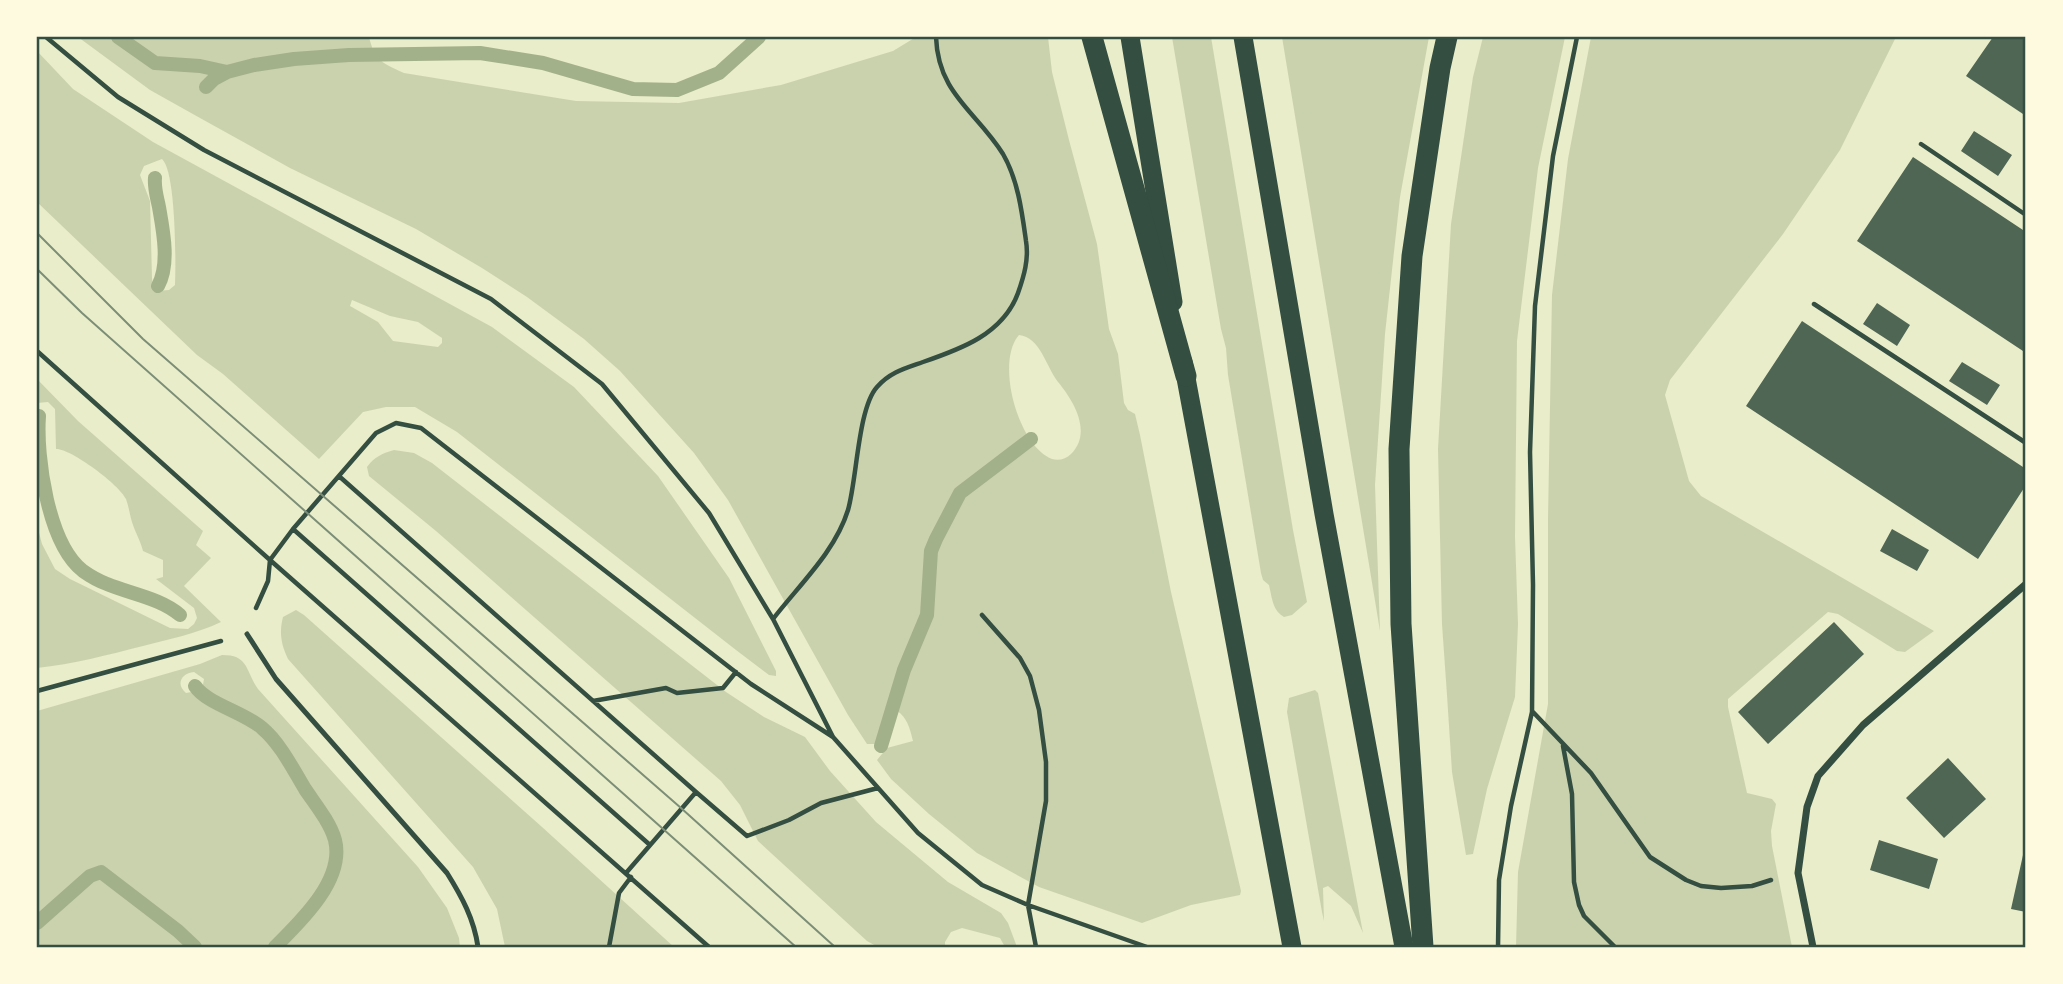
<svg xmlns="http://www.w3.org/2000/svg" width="2063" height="984" font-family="'PT Serif',serif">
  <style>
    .green { fill: #cad2ad; fill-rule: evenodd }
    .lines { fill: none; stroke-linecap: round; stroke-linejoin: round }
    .stream { stroke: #a3b18a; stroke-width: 14 }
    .building { fill: #4f6655 }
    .path { stroke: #344e41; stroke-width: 4.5 }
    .service { stroke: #344e41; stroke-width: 5 }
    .minor { stroke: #344e41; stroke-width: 7 }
    .trunk { stroke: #344e41; stroke-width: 19 }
    .motorway { stroke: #344e41; stroke-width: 21 }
    .tram { stroke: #7c8e77; stroke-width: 2 }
    .neatline { fill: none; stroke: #344e41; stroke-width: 2.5 }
  </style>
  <rect width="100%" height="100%" fill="#e9edc9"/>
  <path class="green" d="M 78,37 L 369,37 C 375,61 382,63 404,73 L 576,101 L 679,103 L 781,85 L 893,51 L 916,37 L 1048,37 L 1052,72 L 1069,140 L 1097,244 L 1109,329 L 1118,354 L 1124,403 L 1128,410 L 1135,414 L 1140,435 L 1171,592 L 1241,891 L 1240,895 L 1191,905 L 1142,923 L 1039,887 L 977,853 L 929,814 L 891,779 L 877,760 L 887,748 L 913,741 C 909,724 906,715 891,707 C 882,718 884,733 875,744 L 867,744 L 848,715 L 728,500 L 694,453 L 620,371 L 584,339 L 527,297 L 482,268 L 416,229 L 290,168 L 200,118 L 150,90 ZM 1019,335 C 1040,337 1046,366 1058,382 C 1073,400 1093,432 1071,454 C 1066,459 1059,461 1052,459 C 1018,446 995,362 1019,335 Z
    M 1172,37 L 1211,37 L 1293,530 L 1307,602 L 1292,615 L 1284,617 C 1272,610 1272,597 1269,585 L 1263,580 L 1261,573 L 1228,375 L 1226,348 L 1221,329 Z
    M 1282,37 L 1429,37 L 1400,197 L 1385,334 L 1375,485 L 1380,631 Z
    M 1483,37 L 1565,37 L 1538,168 L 1517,341 L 1515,537 L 1518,624 L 1515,697 L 1487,789 L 1473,854 L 1466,855 L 1452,772 L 1447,695 L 1442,624 L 1438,449 L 1451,224 L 1473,77 Z
    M 1591,37 L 1896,37 L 1840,150 L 1783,234 L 1670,380 L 1665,395 L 1689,481 L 1701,496 L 1934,631 L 1905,652 L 1897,651 L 1838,614 L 1828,612 L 1728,699 L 1728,707 L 1747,793 L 1772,799 L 1776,804 L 1771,831 L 1772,846 L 1792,947 L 1516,947 L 1518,872 L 1548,704 L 1548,519 L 1552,295 L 1568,159 Z
    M 37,51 L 73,89 L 153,142 L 492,327 L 574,387 L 658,476 L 729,578 L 776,671 L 776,676 L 769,675 L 736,650 L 457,432 L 415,407 L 386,407 L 363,412 L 319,459 L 223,374 L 197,355 L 37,202 ZM 162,159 C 176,171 176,263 175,285 L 169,290 L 156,291 L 153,288 L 152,278 L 150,201 L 140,175 L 144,166 ZM 352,300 L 390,316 L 418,322 L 442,338 L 442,343 L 438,347 L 393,341 L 378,322 L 350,306 Z
    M 37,379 L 78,421 L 203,531 L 196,545 L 211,558 L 184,586 L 221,622 C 196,634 169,639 143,646 C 108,655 73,664 37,668 L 37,525 L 42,544 L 55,569 L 70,579 L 170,628 L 188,629 L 194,624 L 197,618 L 194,608 L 156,579 L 163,577 L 163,560 L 143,551 C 141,542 136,534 133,525 C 130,517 129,507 126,499 C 120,485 70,448 56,449 L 55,409 L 48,402 L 37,403 Z
    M 394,450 L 414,453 L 432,463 L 726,692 L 764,717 L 805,737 L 830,771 L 876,822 L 948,882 L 1001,913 L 1008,923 L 1017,947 L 1005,947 L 1000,938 L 962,928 L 951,932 L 945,942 L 945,947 L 878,947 L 867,941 L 758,841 L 740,805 L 721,781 L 436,531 L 369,476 L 367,467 C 374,457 383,453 394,450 Z
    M 296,610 L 304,615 L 542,827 L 674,947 L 505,947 L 497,909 L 473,867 L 288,659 C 281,644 279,633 283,617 Z
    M 222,655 C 249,655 245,670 258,689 L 418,867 L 447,908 L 459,938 L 460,947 L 37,947 L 37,711 L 200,664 ZM 194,672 L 204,679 L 202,690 L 186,693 C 175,684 182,673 194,672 Z
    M 1315,690 L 1318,693 L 1363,933 L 1351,906 L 1328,886 L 1323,888 L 1324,921 L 1322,912 L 1287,712 L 1289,698 Z"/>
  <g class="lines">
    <path class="stream" d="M 118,37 L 155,63 L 200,66 L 227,72
      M 206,87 L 214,79 L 227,72 L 254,65 L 294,59 L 349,55 L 480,53 L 543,63 L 633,89 L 677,90 L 719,73 L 759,37
      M 155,178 C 154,188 157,197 159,207 C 163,230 170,264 158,286
      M 39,416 C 36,457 48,544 83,571 C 90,576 99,581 107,584 C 131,594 160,598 180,615
      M 195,686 C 207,704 244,712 262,728 C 280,743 293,769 305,789 C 315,804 330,822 335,840 C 345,880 300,922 275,947
      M 881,746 L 904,670 L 927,615 L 931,551 L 936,539 L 960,493 L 1031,439
      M 37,923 L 90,876 L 101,872 L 178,931 L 195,947"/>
  </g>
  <path class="building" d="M 1993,37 L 2026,37 L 2026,116 L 1966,76 Z
    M 1974,131 L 2012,155 L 1998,176 L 1961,151 Z
    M 1913,157 L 2026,232 L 2026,353 L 1857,241 Z
    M 1877,303 L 1910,325 L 1897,346 L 1863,324 Z
    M 1802,321 L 2026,469 L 2026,485 L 1978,559 L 1746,406 Z
    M 1962,362 L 2000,385 L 1987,405 L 1949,381 Z
    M 1892,529 L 1929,550 L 1917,571 L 1880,551 Z
    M 1834,622 L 1864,654 L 1768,744 L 1738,712 Z
    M 1948,758 L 1986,799 L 1944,838 L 1906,798 Z
    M 1879,840 L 1938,859 L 1929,889 L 1870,870 Z
    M 2025,846 L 2026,846 L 2026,912 L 2011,909 Z"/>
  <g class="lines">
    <path class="path" d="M 46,37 L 118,97 L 204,150 L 491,299 L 602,384 L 709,513 L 773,619 L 833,737 L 918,833 L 982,885 L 1028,905 L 1147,947
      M 1921,144 L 2026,215
      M 1814,304 L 2026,443
      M 37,351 L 270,560 L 709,947
      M 340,477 L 696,792 L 626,873
      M 293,529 L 650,845
      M 256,608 L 268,581 L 270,560 L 293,529 L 376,433 L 396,423 L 421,428 L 751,684 L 833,737
      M 982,615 L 1020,658 L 1030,676 L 1039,710 L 1046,762 L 1046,801 L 1028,905 L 1036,947
      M 773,619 C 799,585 835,552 848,510 C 857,479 858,408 877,387 C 890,372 906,368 923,362 C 961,349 1003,334 1018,293 C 1024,276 1029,259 1026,241 C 1022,212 1018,180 1003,154 C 976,111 938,94 936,37
      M 37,691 L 221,641
      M 593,701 L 666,688 L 677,693 L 723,688 L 736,672
      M 1533,712 L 1591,773 L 1650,857 L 1686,880 L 1701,886 L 1721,888 L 1752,886 L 1771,880
      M 1563,746 L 1572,794 L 1574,882 L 1579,905 L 1584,916 L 1615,947
      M 696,792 L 747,836 L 789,820 L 821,803 L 878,788
      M 609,947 L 619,893 L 631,877
      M 1498,947 L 1499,880 L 1511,806 L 1532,712 L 1533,585 L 1530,452 L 1535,306 L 1553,156 L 1577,37"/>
    <path class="service" d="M 247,634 L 276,679 L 447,873 C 462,897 474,919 478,947"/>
    <path class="minor" d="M 1813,947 L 1798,873 L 1807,807 L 1818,776 L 1863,725 L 2026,584"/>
    <path class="trunk" d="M 1130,37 L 1173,302
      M 1243,37 L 1324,514 L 1404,947
      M 1183,362 L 1292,947"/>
    <path class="motorway" d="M 1092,37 L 1186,376
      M 1423,947 L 1401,624 L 1399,449 L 1412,256 L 1440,68 L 1447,37"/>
    <path class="tram" d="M 37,233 L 143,339 L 681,808 L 835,947
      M 37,269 L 82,313 L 796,947"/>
  </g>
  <rect width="2063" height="984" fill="none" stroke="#fefae0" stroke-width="77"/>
  <rect x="38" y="38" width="1986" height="908" class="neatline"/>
</svg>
